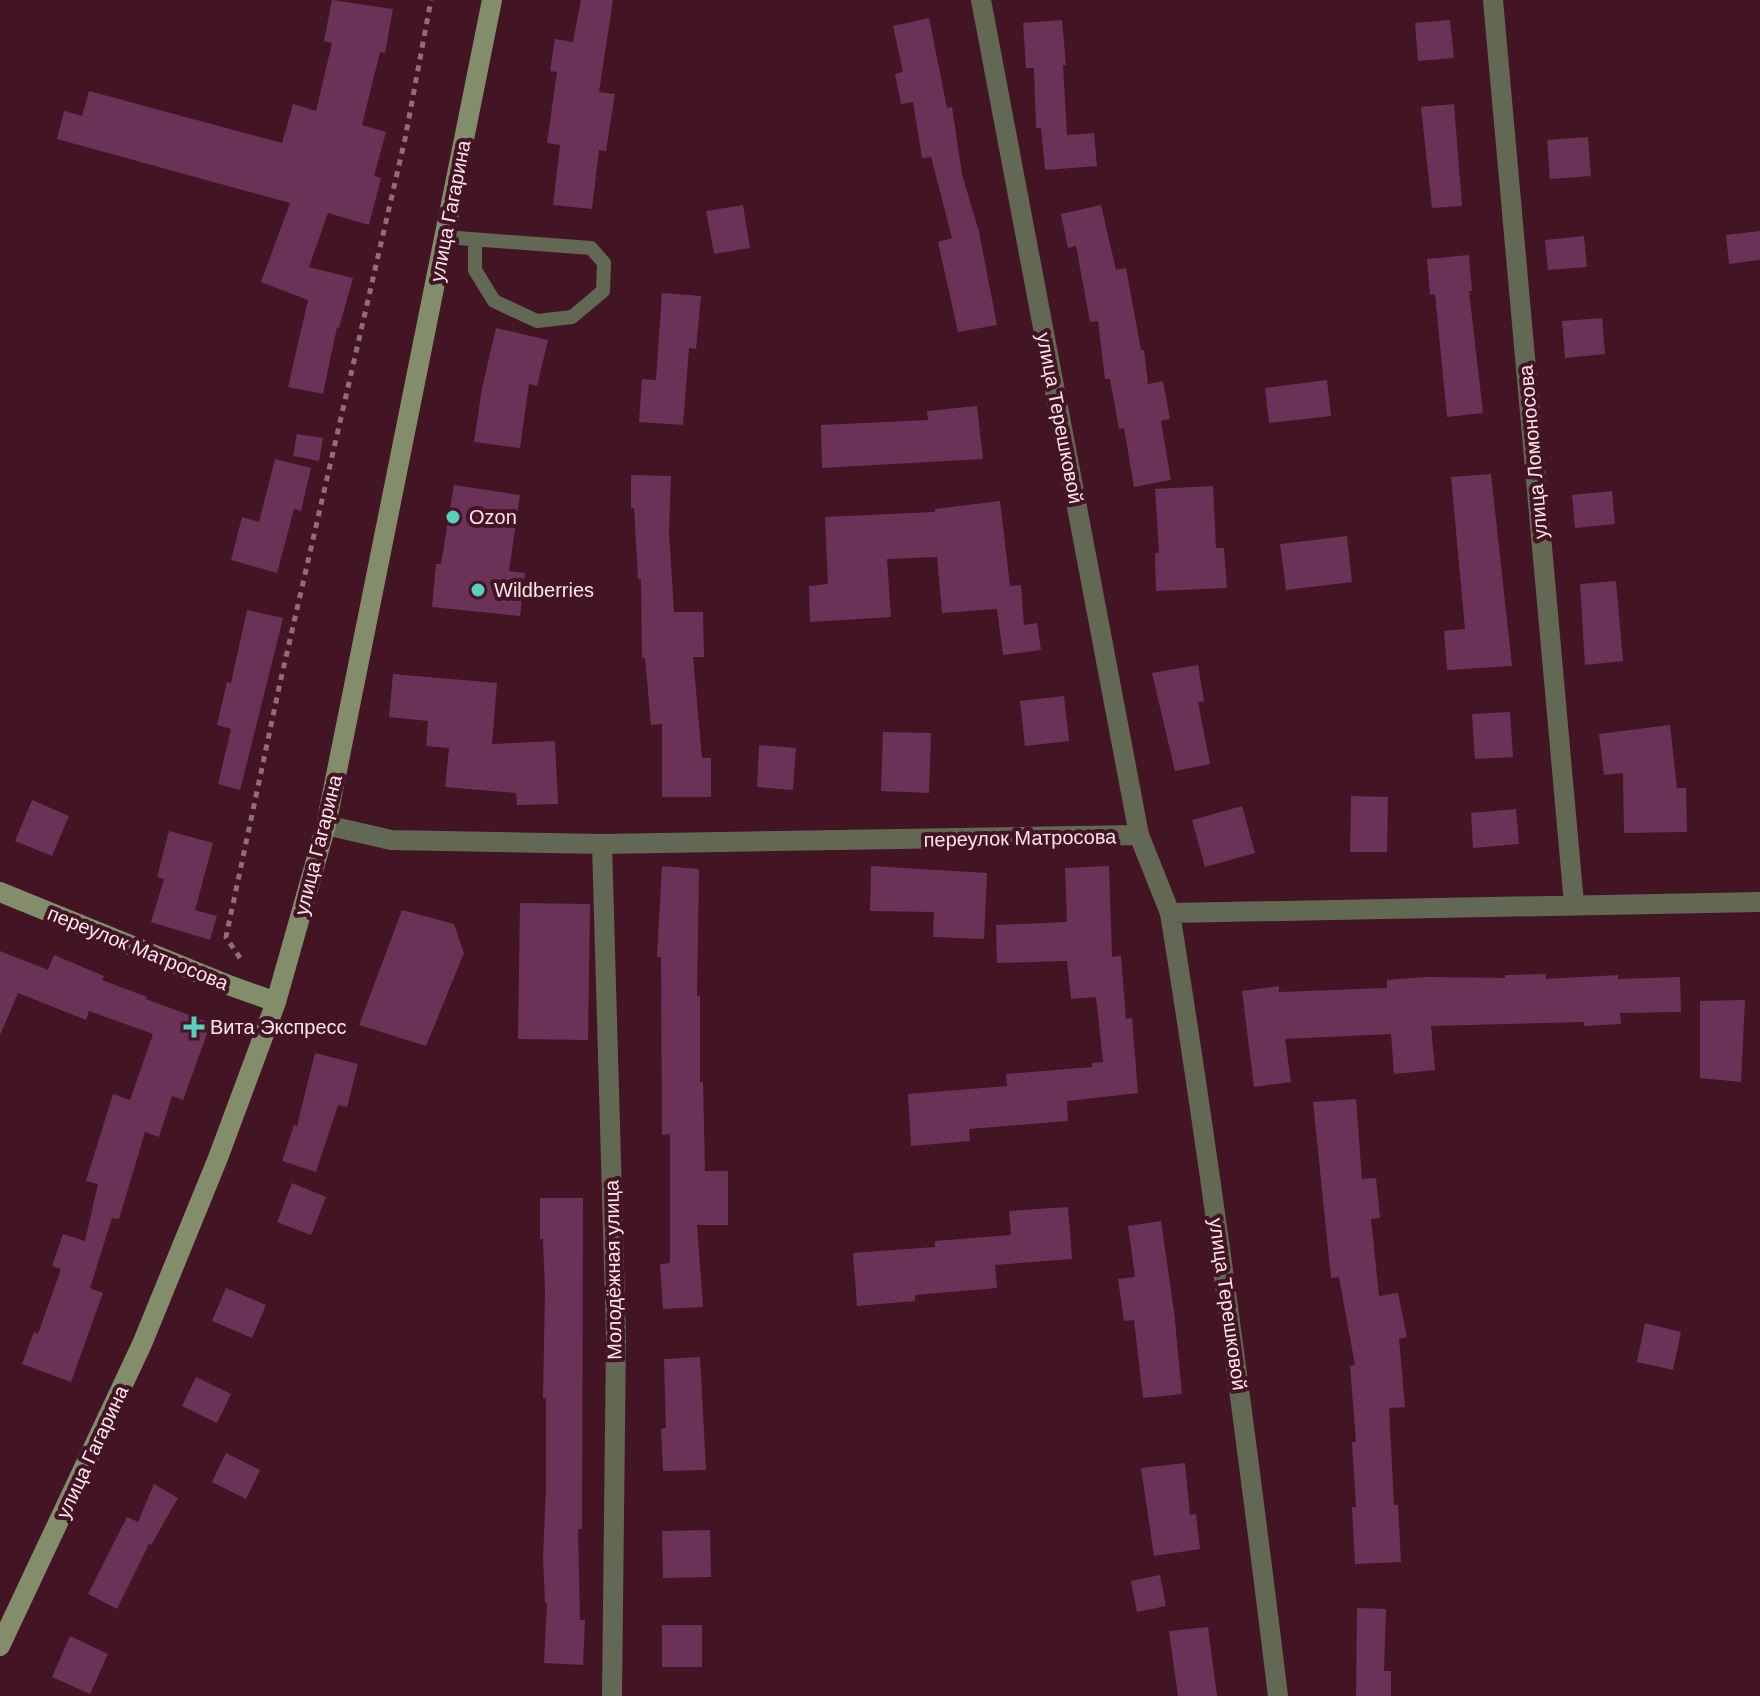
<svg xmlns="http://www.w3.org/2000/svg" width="1760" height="1696" font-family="Arial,sans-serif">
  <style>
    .building { fill: #6b3258 }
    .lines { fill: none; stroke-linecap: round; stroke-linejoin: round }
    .path { stroke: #926c78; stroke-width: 5; stroke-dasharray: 6 6; stroke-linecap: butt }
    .service { stroke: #626853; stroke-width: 14 }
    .minor { stroke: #626853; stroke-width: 20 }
    .tertiary { stroke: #626853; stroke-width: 20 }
    .secondary { stroke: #838d6c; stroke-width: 20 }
    .poi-dot { fill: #5bcebc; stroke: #421424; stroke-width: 3 }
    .labels { text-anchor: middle; stroke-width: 8; stroke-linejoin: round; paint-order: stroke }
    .street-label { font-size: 20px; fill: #fee4ea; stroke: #421424 }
    .poi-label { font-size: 20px; fill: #fee4ea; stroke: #421424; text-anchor: start }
  </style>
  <rect width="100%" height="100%" fill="#421424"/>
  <path class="building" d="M 332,0 L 393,9 L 385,53 L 380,52 L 362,125 L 386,132 L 374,176 L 381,178 L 369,225 L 328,213 L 309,267 L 353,278 L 339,328 L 337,327 L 323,394 L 288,387 L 308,300 L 261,282 L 290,203 L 57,139 L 64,111 L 82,116 L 89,91 L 282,143 L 293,104 L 316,111 L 332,43 L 324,41 Z
    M 581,0 L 613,0 L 599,92 L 615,94 L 606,151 L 599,150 L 592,209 L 553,205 L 560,145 L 547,143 L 557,72 L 550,71 L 555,39 L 573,42 Z
    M 929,18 L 947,108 L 952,107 L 962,174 L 979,232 L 997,325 L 958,332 L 938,242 L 952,238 L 931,157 L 922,158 L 913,102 L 901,104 L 895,74 L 903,72 L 893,26 Z
    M 1062,20 L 1066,65 L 1063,65 L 1067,135 L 1094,133 L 1097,166 L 1045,170 L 1041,128 L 1036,128 L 1034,68 L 1026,68 L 1023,23 Z
    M 1450,20 L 1454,58 L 1418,61 L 1415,23 Z
    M 1454,104 L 1462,206 L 1432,208 L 1421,107 Z
    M 1588,137 L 1591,176 L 1550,179 L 1547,140 Z
    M 743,205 L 750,248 L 714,254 L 706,211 Z
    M 1101,205 L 1116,270 L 1126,268 L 1141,350 L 1144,350 L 1148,384 L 1163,381 L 1170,419 L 1161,421 L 1171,480 L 1134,487 L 1124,428 L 1119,429 L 1110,379 L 1105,379 L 1098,321 L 1090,322 L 1076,246 L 1068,248 L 1061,214 Z
    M 1760,231 L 1760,260 L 1729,264 L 1726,235 Z
    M 1584,236 L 1587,267 L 1548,270 L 1545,240 Z
    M 1469,255 L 1472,291 L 1469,291 L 1483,413 L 1447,417 L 1435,294 L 1430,295 L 1427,259 Z
    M 662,293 L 701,296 L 696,349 L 689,348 L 683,425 L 639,422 L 642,379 L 656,380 Z
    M 1602,318 L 1605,354 L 1565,358 L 1562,321 Z
    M 496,328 L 548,340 L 537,386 L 529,384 L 520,448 L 474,442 L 482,388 Z
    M 1327,380 L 1331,416 L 1269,423 L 1265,388 Z
    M 977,406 L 983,459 L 822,468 L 821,425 L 928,420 L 927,411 Z
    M 297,434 L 323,438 L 319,461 L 293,456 Z
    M 275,459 L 311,468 L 301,511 L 294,509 L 277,573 L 231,560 L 242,517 L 259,522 Z
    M 1491,474 L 1512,666 L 1447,670 L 1444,631 L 1465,629 L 1451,477 Z
    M 631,475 L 671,476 L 669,532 L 674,612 L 703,612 L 704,657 L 693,657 L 702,758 L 711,758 L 711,797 L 662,797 L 662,724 L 651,725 L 645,658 L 642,658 L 641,579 L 638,579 L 634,508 L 631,508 Z
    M 454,485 L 520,495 L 509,571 L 525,573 L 520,616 L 432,607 L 436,564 L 441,564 Z
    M 1213,486 L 1216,548 L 1224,548 L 1227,588 L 1156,591 L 1155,553 L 1159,553 L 1155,489 Z
    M 1612,491 L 1615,524 L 1575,528 L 1572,495 Z
    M 1000,501 L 1010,586 L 1021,585 L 1024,625 L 1037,623 L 1041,650 L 1003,655 L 997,609 L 942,613 L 937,557 L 887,559 L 891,617 L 810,622 L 809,586 L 828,584 L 825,517 L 935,512 L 935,509 Z
    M 1347,536 L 1352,582 L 1286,590 L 1280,544 Z
    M 1616,581 L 1623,661 L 1585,665 L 1580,584 Z
    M 247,610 L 283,618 L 240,790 L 218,784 L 231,729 L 217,725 L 227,682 L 231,683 Z
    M 1198,665 L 1204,701 L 1198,702 L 1210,764 L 1175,771 L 1152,673 Z
    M 393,674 L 497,683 L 492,744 L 555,741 L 558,804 L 517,805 L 516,793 L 445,787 L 449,748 L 426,746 L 428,721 L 389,717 Z
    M 1064,696 L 1069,741 L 1025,746 L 1020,701 Z
    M 1510,712 L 1513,757 L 1475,759 L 1472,714 Z
    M 1670,725 L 1677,788 L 1686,788 L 1687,832 L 1624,833 L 1623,773 L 1604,775 L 1599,734 Z
    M 883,732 L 931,733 L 929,793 L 881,791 Z
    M 759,745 L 796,748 L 793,790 L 757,787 Z
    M 1351,796 L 1388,797 L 1387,852 L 1350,852 Z
    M 32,800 L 69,816 L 52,856 L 15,841 Z
    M 1242,806 L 1255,853 L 1205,867 L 1192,820 Z
    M 1516,809 L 1519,844 L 1473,848 L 1471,813 Z
    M 169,831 L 213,843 L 195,910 L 217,916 L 210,940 L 151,922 L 164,879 L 157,877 Z
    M 662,866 L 699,869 L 697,996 L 700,996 L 700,1082 L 703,1082 L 705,1171 L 728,1171 L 728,1225 L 697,1225 L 703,1307 L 663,1309 L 660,1264 L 670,1263 L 670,1134 L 662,1135 L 661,957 L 657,957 Z
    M 871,866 L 987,873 L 984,939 L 933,937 L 934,912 L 870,911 Z
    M 1109,866 L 1112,957 L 1121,956 L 1126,1019 L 1132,1018 L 1138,1093 L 1067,1101 L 1068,1121 L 969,1129 L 970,1141 L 911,1146 L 908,1094 L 1007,1086 L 1006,1074 L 1092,1067 L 1092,1063 L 1103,1062 L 1096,997 L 1071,999 L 1067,961 L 997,963 L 996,925 L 1067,922 L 1065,868 Z
    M 520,903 L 590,904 L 588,1040 L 518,1039 Z
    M 402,910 L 454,924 L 464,953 L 426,1046 L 359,1025 Z
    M 0,951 L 48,970 L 54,955 L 104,976 L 102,980 L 147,997 L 146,999 L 211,1023 L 183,1100 L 172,1096 L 159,1137 L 145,1132 L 119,1219 L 112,1218 L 90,1288 L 103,1293 L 71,1382 L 22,1364 L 34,1332 L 38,1334 L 61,1269 L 52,1266 L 63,1234 L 85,1241 L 98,1184 L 86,1181 L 113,1094 L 130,1100 L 153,1034 L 89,1011 L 86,1020 L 18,993 L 0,1035 Z
    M 1546,974 L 1546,979 L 1618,975 L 1618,979 L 1680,977 L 1681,1012 L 1620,1013 L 1621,1024 L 1584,1026 L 1584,1022 L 1431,1026 L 1435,1070 L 1394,1074 L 1391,1034 L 1285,1039 L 1291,1082 L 1254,1087 L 1242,991 L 1279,986 L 1279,992 L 1387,988 L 1387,980 L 1426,977 L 1505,978 L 1505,975 Z
    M 1745,1000 L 1741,1082 L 1700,1078 L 1700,1001 Z
    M 315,1053 L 358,1064 L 347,1107 L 338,1105 L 316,1172 L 282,1161 L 294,1125 L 297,1126 Z
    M 1356,1099 L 1362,1179 L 1376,1178 L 1380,1218 L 1371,1219 L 1379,1296 L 1398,1293 L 1407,1337 L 1399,1339 L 1405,1407 L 1389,1408 L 1394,1505 L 1398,1505 L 1401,1562 L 1355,1564 L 1352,1507 L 1356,1507 L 1352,1442 L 1356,1442 L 1350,1366 L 1355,1365 L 1339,1277 L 1331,1278 L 1313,1102 Z
    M 292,1183 L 326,1197 L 311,1235 L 277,1222 Z
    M 540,1198 L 583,1198 L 582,1529 L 578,1529 L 580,1620 L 585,1620 L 583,1665 L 544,1663 L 547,1603 L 545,1603 L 543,1557 L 546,1489 L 546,1398 L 543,1398 L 545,1290 L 543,1239 L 540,1239 Z
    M 1068,1207 L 1072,1259 L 995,1265 L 997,1288 L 915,1295 L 915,1301 L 857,1306 L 853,1253 L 935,1247 L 935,1241 L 1011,1235 L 1009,1211 Z
    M 1161,1221 L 1174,1311 L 1182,1394 L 1143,1398 L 1134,1320 L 1124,1321 L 1118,1279 L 1135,1277 L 1128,1226 Z
    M 226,1288 L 266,1305 L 252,1338 L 212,1321 Z
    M 1645,1323 L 1681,1332 L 1673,1370 L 1637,1362 Z
    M 700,1357 L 706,1470 L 663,1471 L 661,1429 L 666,1428 L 664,1359 Z
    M 196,1377 L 231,1394 L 217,1423 L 182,1406 Z
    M 226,1453 L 260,1470 L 246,1499 L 212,1482 Z
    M 1185,1463 L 1190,1515 L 1196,1514 L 1200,1549 L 1154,1556 L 1141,1468 Z
    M 154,1484 L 178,1498 L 151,1545 L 149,1544 L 117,1609 L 88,1594 L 127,1517 L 138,1522 Z
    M 710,1530 L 711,1577 L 663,1578 L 662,1531 Z
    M 1160,1575 L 1166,1606 L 1137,1612 L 1131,1581 Z
    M 1357,1608 L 1386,1609 L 1384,1671 L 1391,1671 L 1391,1696 L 1356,1696 Z
    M 662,1625 L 702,1625 L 702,1667 L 662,1667 Z
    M 1208,1627 L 1217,1696 L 1178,1696 L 1169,1631 Z
    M 70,1636 L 108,1654 L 90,1694 L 52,1677 Z"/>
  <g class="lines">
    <path class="path" d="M 240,958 L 226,937 L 280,683 L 405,139 L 431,0"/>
    <path class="service" d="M 445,237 L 591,248 L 604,263 L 603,291 L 572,317 L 537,321 L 494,301 L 475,270 L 475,241"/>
    <path class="minor" d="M 1493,0 L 1574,904
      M 602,844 L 616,1337 L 612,1696
      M 1278,1696 C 1246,1434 1212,1174 1170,913 L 1760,902"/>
    <path class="tertiary" d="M 981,0 L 1139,835
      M 326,825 L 391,840 L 602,844 L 1139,835 L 1170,913"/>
    <path class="secondary" d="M 0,892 L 231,986 L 276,1002
      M 0,1646 L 142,1344 L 218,1158 L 276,1002 L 326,825 L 492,0"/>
  </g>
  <g class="poi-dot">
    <circle cx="453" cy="517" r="8"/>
    <circle cx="478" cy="590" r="8"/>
    <path d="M190 1015h8v8h8v8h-8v8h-8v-8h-8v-8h8z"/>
  </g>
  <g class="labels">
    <g class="street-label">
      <text transform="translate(450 211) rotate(-79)" y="7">улица Гагарина</text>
      <text transform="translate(1060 418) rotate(79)" y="7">улица Терешковой</text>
      <text transform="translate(1533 452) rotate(-95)" y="7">улица Ломоносова</text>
      <text transform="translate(1020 838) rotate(-1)" y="7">переулок Матросова</text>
      <text transform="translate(318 845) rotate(-76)" y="7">улица Гагарина</text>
      <text transform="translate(138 948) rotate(22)" y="7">переулок Матросова</text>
      <text transform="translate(613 1270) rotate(-91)" y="7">Молодёжная улица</text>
      <text transform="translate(1228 1304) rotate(82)" y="7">улица Терешковой</text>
      <text transform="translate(92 1452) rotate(-65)" y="7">улица Гагарина</text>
    </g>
    <g class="poi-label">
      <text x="469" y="524">Ozon</text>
      <text x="494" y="597">Wildberries</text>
      <text x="210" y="1034">Вита Экспресс</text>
    </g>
  </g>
</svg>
